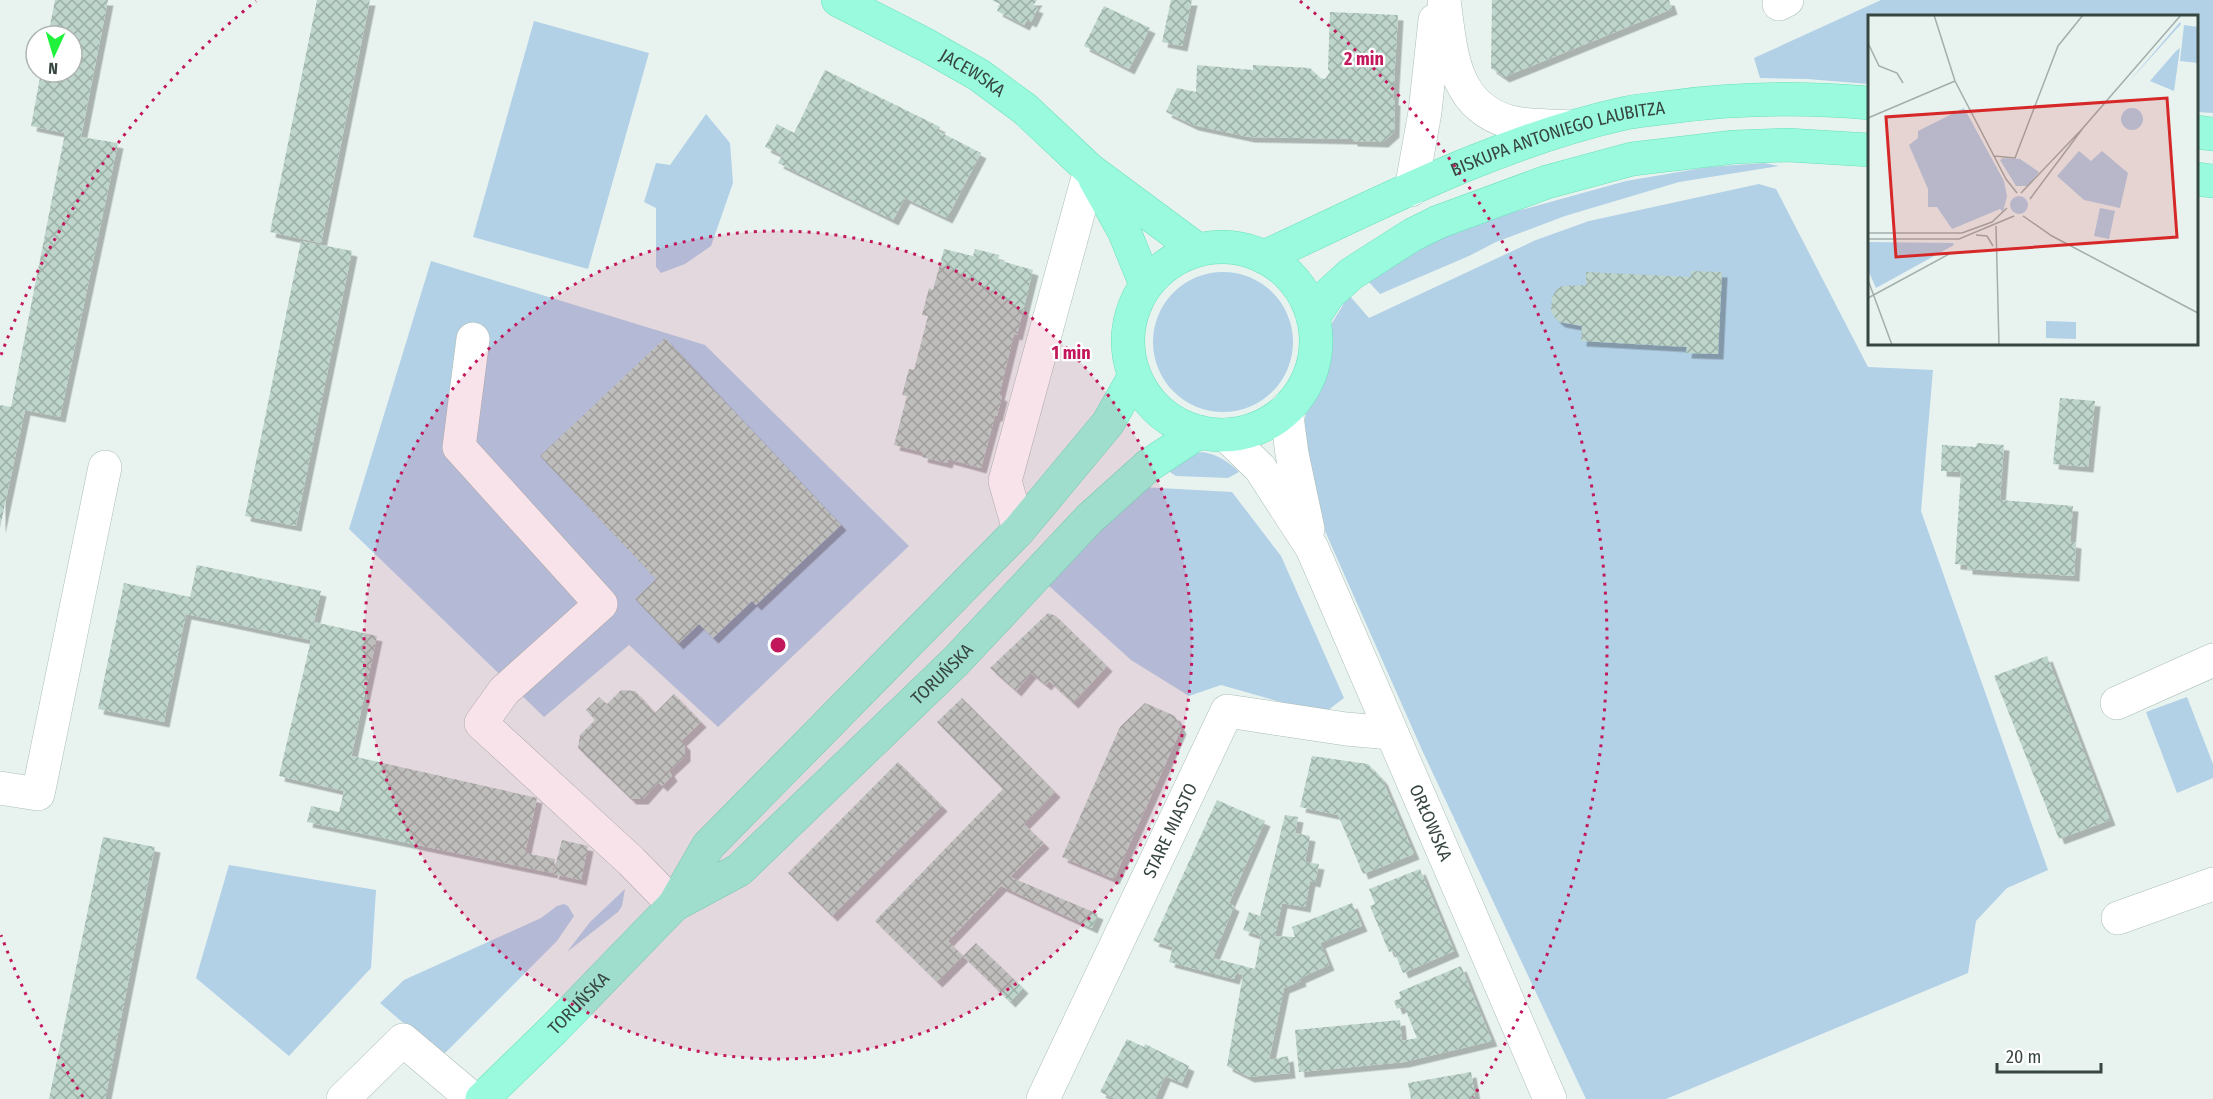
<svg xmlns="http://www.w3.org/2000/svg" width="2213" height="1099" font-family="'Fira Sans Condensed',sans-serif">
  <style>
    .green { fill: #b2d0e6 }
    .building { fill: url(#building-cross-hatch); filter: url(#shadow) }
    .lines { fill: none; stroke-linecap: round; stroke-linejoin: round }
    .minor-casing { stroke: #abbeb7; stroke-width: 34 }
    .major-casing { stroke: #6ae0b9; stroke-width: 34 }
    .minor { stroke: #fff; stroke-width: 33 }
    .major { stroke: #9afadd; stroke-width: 33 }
    .ring { fill: none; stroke: #c2185b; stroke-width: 3; stroke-dasharray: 3 6 }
    .labels { text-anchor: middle; stroke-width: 4.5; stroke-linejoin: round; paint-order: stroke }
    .street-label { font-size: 18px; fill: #374640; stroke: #fff }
    .inset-road { fill: none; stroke: #a1aeaa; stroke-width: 1.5 }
    .view { fill: #d62828; fill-opacity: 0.15; stroke: #d62828; stroke-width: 3 }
    .inset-edge { fill: none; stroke: #374640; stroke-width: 3 }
    .centre { fill: #c2185b; stroke: #fff; stroke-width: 3 }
    .ring-label { font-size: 18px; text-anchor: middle; font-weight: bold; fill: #c2185b; stroke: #fff; stroke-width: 4.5; stroke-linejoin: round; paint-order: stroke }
  </style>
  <defs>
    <pattern id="building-cross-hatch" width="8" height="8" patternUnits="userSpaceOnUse" patternTransform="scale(1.5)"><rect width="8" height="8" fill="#bed5cb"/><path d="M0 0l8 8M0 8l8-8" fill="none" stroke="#9bafa6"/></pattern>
    <filter id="shadow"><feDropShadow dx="5.5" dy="5.5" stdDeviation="0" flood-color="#0004"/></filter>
  </defs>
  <rect width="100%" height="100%" fill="#e8f3f0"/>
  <path class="green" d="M 1881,0 L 2213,0 L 2213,113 L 2197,112 L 2196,16 L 1870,16 L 1869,84 L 1807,79 L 1760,78 L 1754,58 Z
    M 534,21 L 649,53 L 588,269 L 473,237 Z
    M 706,114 L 730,143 L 733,183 L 711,246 L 685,264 L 661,273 L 656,267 L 656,208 L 644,202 L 656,163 L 670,165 Z
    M 1764,163 L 1779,166 L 1679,182 L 1565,216 L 1496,242 L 1469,256 L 1380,294 L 1366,279 L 1405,250 L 1481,221 L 1626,181 L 1708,167 Z
    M 1759,184 L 1776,189 L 1868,367 L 1933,370 L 1921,511 L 2048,870 L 2007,888 L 1976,921 L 1968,973 L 1666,1099 L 1586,1099 L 1422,750 L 1325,531 L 1306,469 L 1300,441 L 1306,413 L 1320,388 L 1328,364 L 1328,342 L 1332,323 L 1349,295 L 1369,318 L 1536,240 L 1589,221 Z
    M 431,261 L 705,345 L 909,546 L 718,727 L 629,645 L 544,717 L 349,529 Z
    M1153 342a70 70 0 1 1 140 0a70 70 0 1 1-140 0Z
    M 1203,452 C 1218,455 1228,461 1239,472 L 1228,478 L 1176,476 L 1164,468 L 1192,454 Z
    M 1142,487 L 1232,492 L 1281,556 L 1344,698 L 1323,714 L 1221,685 L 1189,696 L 1131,660 L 1048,585 Z
    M 2187,697 L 2213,764 L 2213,778 L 2177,793 L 2146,712 Z
    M 229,865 L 376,890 L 371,968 L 289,1056 L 196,978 Z
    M 625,889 L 622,906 L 618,912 L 567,952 L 590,922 Z
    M 564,904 L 568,906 L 574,916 L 557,941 L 442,1056 L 380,1003 L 404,980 L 541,918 L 557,906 Z"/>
  <path class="building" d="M 55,0 L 108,0 L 81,137 L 118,143 L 60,417 L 25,410 L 0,528 L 0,405 L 11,407 L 65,133 L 31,126 L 41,72 L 72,72 L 72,36 L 48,36 Z
    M 317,0 L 370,0 L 321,243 L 270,232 Z
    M 992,0 L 1037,0 L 1033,6 L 1038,8 L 1031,22 L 1027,20 L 1024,25 L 997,11 L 1000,4 Z
    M 1171,0 L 1192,0 L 1182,46 L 1162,42 Z
    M 1492,0 L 1669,0 L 1672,9 L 1504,77 L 1491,68 Z
    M 1104,6 L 1150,28 L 1129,69 L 1084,46 Z
    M 1330,12 L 1398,15 L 1393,100 L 1395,100 L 1394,132 L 1383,142 L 1352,141 L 1352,139 L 1249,137 L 1193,125 L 1166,112 L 1177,88 L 1196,92 L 1197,65 L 1253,70 L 1253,65 L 1310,68 L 1320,78 L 1325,79 L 1330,72 L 1328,69 Z
    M 825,70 L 940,127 L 938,131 L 981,153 L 947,218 L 905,198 L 893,220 L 778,163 L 782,155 L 765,147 L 777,124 L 794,133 Z
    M 301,241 L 352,251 L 296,526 L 245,516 Z
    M 944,249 L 973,256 L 975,249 L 999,255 L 998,260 L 1033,270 L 1017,335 L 1014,334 L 999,395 L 1002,396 L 997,416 L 995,416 L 981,468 L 948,459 L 947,463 L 922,457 L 923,452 L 894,445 L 907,396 L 902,395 L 909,369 L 914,370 L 928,316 L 922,315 L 929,288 L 933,290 Z
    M 1691,271 L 1722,272 L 1718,354 L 1686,353 L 1687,347 L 1581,341 L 1582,326 L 1560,322 L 1555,318 L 1551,311 L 1552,298 L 1556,290 L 1562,286 L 1586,285 L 1586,272 L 1691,277 Z
    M 665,338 L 841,525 L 756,605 L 752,601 L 713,638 L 699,624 L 678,644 L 635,599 L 656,579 L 540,456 Z
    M 2060,398 L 2095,401 L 2088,467 L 2053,464 Z
    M 1977,443 L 2004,445 L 2000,500 L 2073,506 L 2070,542 L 2076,543 L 2074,576 L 1967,569 L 1967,565 L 1955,564 L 1961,472 L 1941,471 L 1942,445 L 1976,447 Z
    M 197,565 L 321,591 L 314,622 L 377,636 L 350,763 L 352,756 L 537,798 L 525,853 L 555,859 L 552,873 L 307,822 L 311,806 L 339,812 L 344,791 L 279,776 L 311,640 L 186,614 L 164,722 L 98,709 L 124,583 L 190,597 Z
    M 1048,613 L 1056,616 L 1107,666 L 1073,703 L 1049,681 L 1046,685 L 1031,673 L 1016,691 L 990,668 Z
    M 2047,656 L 2110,820 L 2059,839 L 1994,676 Z
    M 621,690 L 635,691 L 655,713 L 674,694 L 701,722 L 681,741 L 685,745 L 685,756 L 669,771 L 672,776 L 662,786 L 658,782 L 643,799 L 631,799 L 578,748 L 580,735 L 595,720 L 586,710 L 599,697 L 607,704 Z
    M 962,698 L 1055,792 L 1024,824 L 1044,843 L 1010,877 L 1098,914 L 1092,928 L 1001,886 L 948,941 L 963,956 L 976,943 L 1023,988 L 1010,1002 L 963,956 L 937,982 L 875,921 L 1003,789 L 937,722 Z
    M 1145,703 L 1175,716 L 1181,729 L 1114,879 L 1062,857 L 1120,727 Z
    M 1312,756 L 1368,764 L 1382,779 L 1414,854 L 1363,874 L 1338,815 L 1300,807 Z
    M 898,762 L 942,806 L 832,916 L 788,873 Z
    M 1217,800 L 1265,821 L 1229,903 L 1234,906 L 1213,958 L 1255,969 L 1261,936 L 1243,930 L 1249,912 L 1260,916 L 1285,815 L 1298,817 L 1295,833 L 1310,836 L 1305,862 L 1319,864 L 1315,882 L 1310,881 L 1305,907 L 1282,903 L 1275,936 L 1295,937 L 1292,927 L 1352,903 L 1362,926 L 1320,943 L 1329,965 L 1300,978 L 1301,981 L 1284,988 L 1269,1060 L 1288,1056 L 1290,1073 L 1249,1077 L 1227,1066 L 1243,975 L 1236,973 L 1234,979 L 1169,962 L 1173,947 L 1153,941 Z
    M 103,837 L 155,847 L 105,1099 L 49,1099 Z
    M 562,840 L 588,846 L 581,880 L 553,874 Z
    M 1420,869 L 1454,951 L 1403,973 L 1394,951 L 1389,952 L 1370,906 L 1375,904 L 1369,889 Z
    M 1461,966 L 1492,1041 L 1404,1062 L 1299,1072 L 1295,1030 L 1400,1020 L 1402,1041 L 1417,1038 L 1404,1006 L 1397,1009 L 1394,1001 L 1401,998 L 1399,992 Z
    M 1127,1039 L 1144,1047 L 1145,1044 L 1189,1066 L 1182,1083 L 1165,1076 L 1155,1099 L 1115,1099 L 1100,1092 Z
    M 1471,1072 L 1475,1096 L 1471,1097 L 1471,1099 L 1411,1099 L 1408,1083 Z"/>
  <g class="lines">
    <defs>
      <g id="minor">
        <path d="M 1444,0 C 1451,50 1452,106 1510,122 C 1528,127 1552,125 1571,127"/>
        <path d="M 1779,4 L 1787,0"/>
        <path d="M 1411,190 L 1425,112 L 1435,20"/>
        <path d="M 473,339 L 459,447 L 601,604 L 504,691 L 481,723 L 631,861 L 674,905"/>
        <path d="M 1286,409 L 1292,454 L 1308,529"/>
        <path id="s1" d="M 1226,435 L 1260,468 L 1312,548 L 1550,1099"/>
        <path d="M 1019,530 L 1005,481 L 1090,170"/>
        <path d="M 2117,703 L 2213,660"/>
        <path d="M 0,788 L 38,794 L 105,467"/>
        <path d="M 2118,918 L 2213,884"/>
        <path d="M 343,1099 L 403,1040 L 473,1099"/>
        <path id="s2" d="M 1043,1099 L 1227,711 L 1346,729 L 1391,733"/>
      </g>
      <g id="major">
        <path id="s3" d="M 838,0 L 926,45 L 979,75 L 1025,109 L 1090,170 L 1198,250"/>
        <path d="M 2196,132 L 2213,134"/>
        <path d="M 1095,179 L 1124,231 L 1146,285"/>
        <path d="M 2196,179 L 2213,181"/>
        <circle cx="1222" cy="341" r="94"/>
        <path id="s4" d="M 1264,257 C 1381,203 1499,141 1626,113 C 1640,110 1656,109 1671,107 C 1737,98 1803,97 1870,103"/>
        <path d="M 1313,318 L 1328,295 L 1351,274 L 1412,235 L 1438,222 L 1547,182 L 1632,159 L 1734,147 L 1788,145 L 1870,150"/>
        <path id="s5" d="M 674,905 L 739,870 L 956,661 L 1089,519 L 1149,465 L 1199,432"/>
        <path id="s6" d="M 482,1099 L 554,1029 L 674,905 L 708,846 L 1019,530 L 1108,423 L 1134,377"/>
      </g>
    </defs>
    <use href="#minor" class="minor-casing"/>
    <use href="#major" class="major-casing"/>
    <use href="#minor" class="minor"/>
    <use href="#major" class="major"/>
  </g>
  <circle cx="778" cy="645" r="414" fill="#c2185b" fill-opacity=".12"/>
  <g class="ring">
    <circle cx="778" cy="645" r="414"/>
    <path d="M83 1097A829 829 0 0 1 1 935M1 355A829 829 0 0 1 256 1M1300 1A829 829 0 0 1 1473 1097"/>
  </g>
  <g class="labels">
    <g class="street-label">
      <text dy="6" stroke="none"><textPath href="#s3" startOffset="153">JACEWSKA</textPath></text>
      <text dy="6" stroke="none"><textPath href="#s4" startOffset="318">BISKUPA ANTONIEGO LAUBITZA</textPath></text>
      <text dy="6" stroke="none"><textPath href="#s5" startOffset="356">TORUŃSKA</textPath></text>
      <text dy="6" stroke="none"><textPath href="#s1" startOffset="442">ORŁOWSKA</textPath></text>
      <text dy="6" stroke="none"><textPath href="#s2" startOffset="297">STARE MIASTO</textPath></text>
      <text dy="6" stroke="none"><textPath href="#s6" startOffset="136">TORUŃSKA</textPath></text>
    </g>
  </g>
  <g transform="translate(1868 15)">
    <rect width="330" height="330" fill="#e8f3f0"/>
    <path d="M 312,7 L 313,9 L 258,70 ZM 316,10 L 330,12 L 330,48 L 312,46 ZM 312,33 L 306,76 L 282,66 L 308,36 ZM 96,93 L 136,166 L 139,181 L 135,197 L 132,194 L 84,214 L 69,192 L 60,192 L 60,174 L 41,130 L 50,123 L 50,116 ZM253 104a11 11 0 1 1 22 0a11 11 0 1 1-22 0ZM 211,136 L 223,146 L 234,136 L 260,158 L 252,193 L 216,185 L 189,161 ZM 135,143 L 152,144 L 171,157 L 160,171 L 148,171 L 132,145 ZM142 190a9 9 0 1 1 18 0a9 9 0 1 1-18 0ZM 232,193 L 247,196 L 241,224 L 226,221 ZM 0,227 L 85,228 L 86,230 L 8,273 L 0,255 ZM 178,306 L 208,307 L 208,324 L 178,323 Z" fill="#b2d0e6"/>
    <path class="inset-road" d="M 66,0 L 87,66 L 138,164 L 149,178M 0,28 L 11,51 L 29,58 L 35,68M 0,103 L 87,66M 126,141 L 147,143 L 190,31 L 215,0M 153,178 L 215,113M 162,184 L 215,113 L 313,0M 155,201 L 184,221 L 330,298M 128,211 L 131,330M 0,218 L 94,218 L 124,207 L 139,193M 108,220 L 119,221 L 125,231M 0,224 L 91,224 L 146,201M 0,265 L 24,330M 0,283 L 83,238"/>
    <path class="view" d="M 299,83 L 309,222 L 28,242 L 18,102 Z"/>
    <rect width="330" height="330" class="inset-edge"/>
  </g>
  <circle cx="778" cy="645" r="9" class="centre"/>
  <g class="ring-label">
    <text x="1364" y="65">2 min</text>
    <text x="1071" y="359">1 min</text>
  </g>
  <g transform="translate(54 54) rotate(184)"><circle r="28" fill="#ffffff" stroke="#afb5b3" stroke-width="1.5"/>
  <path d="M0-4.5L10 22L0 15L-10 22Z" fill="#20f23b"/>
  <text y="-9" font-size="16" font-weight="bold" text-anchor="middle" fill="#374640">N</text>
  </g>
  <path d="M1997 1063v9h104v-9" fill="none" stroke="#374640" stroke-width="3"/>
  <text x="2006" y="1063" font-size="18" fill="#374640" stroke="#ffffff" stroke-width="4.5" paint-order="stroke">20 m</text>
</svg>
